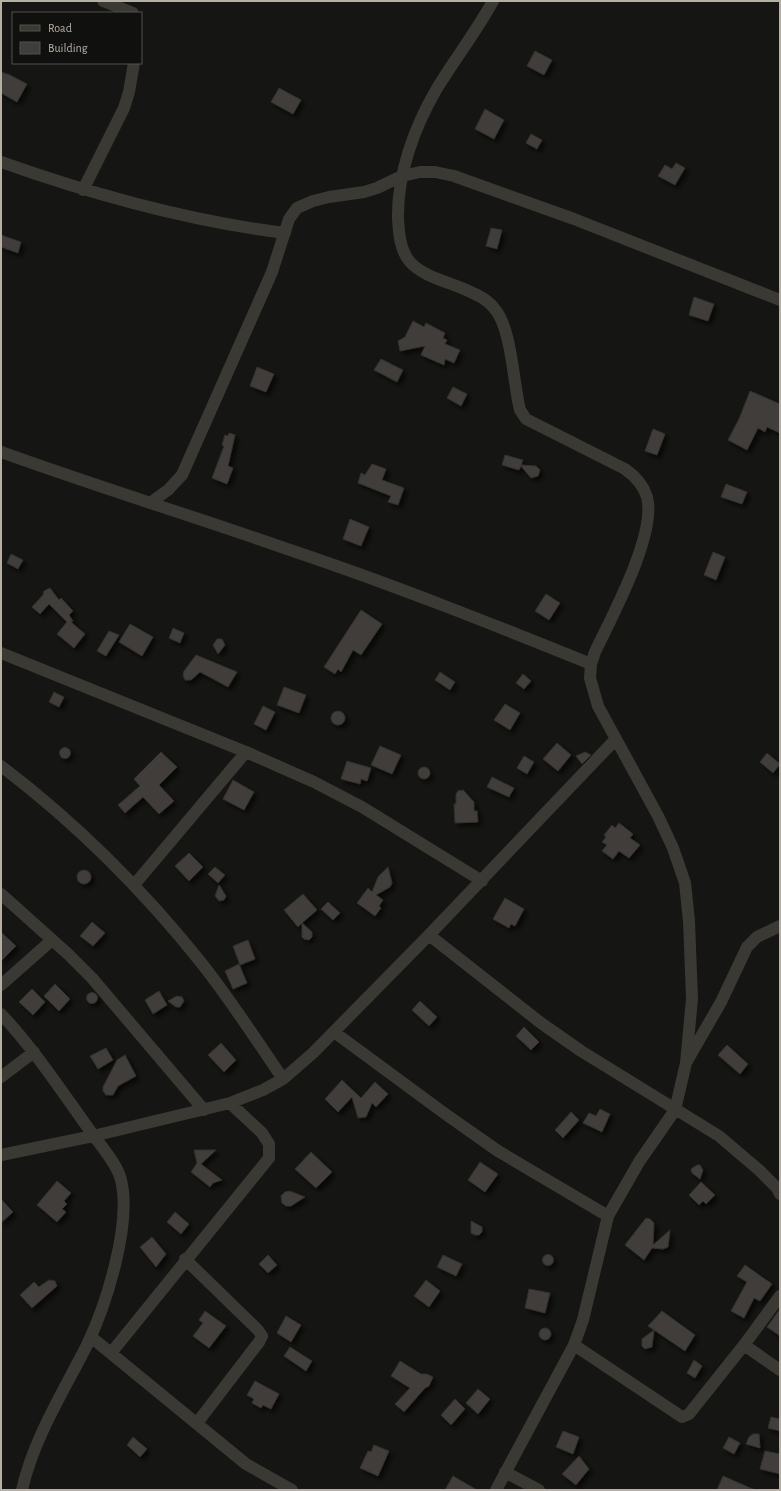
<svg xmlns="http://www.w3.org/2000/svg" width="781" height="1491" font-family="'Alegreya Sans',sans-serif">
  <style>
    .building { fill: #403e3a; stroke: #31312d; filter: url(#shadow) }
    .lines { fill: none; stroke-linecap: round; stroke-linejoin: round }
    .street { stroke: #3a3934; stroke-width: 12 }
  </style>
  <defs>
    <filter id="shadow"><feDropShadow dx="3.5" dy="3.5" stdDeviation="2" flood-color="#0009"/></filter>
  </defs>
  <rect width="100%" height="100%" fill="#151513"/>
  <path class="building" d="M 535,51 L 552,60 L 544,75 L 527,66 Z
    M 1,72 L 10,75 L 27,84 L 17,102 L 1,93 Z
    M 279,88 L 301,100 L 293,114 L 271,102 Z
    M 485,109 L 504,120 L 494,139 L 475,129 Z
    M 531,134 L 542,140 L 537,149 L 526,143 Z
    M 676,163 L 685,168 L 675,185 L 658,176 L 665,165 L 672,169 Z
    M 491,228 L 502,230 L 497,249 L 486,246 Z
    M 1,235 L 21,242 L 18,253 L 1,247 Z
    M 694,297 L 714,304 L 708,321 L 689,315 Z
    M 413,321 L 424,327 L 426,323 L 445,333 L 443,338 L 447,340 L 445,344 L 460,350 L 454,363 L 445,359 L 444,365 L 421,355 L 425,346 L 400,351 L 398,341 L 405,337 Z
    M 381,359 L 403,370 L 397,382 L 374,370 Z
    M 257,367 L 274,374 L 266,392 L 250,386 Z
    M 453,387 L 467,394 L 461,406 L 447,398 Z
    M 750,391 L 780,404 L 780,433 L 767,427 L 765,432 L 758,428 L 747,450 L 728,440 L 739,419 Z
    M 653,429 L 665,434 L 657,455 L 645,451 Z
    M 229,433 L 235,435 L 228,466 L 233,468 L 227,484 L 212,478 L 224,446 L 222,445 L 225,435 L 228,436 Z
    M 505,455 L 523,460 L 521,465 L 536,466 L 540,470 L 538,476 L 531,478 L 521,466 L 519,470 L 502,465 Z
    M 372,464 L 386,469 L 382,480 L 404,488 L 398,505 L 388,502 L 391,496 L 358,483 L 361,473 L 365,475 Z
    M 726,484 L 747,492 L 742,504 L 721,497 Z
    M 350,519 L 369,527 L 361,546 L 343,539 Z
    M 713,552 L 725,557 L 716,580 L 704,575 Z
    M 11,554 L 23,560 L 18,569 L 7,563 Z
    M 50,588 L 59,600 L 61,598 L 73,611 L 69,615 L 73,621 L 71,622 L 85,634 L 74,648 L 57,634 L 67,622 L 49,604 L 40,614 L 32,607 L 43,595 L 44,591 Z
    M 546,594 L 560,603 L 549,620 L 535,611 Z
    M 361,610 L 382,624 L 361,655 L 353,650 L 341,672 L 338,669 L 335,674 L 324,667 Z
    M 130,624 L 153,637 L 142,656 L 119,642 Z
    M 173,628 L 184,633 L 180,643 L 169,638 Z
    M 109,631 L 119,635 L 106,656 L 97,651 Z
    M 217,639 L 222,639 L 225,645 L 218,654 L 213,645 Z
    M 196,655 L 237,672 L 228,687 L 200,672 L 191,680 L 185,680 L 183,675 L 184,671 Z
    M 440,672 L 455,682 L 450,690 L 435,680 Z
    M 523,674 L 531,681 L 524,689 L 516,683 Z
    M 284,687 L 306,695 L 299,713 L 277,705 Z
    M 54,692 L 64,697 L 59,707 L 49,702 Z
    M 505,704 L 520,713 L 510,730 L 494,720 Z
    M 263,706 L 275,712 L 266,730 L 254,724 Z
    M331 718a7 7 0 1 1 14 0a7 7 0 1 1-14 0Z
    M 557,743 L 571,755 L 558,771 L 543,759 Z
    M 380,746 L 401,755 L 392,774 L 371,765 Z
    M59.5 753a5.5 5.5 0 1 1 11 0a5.5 5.5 0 1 1-11 0Z
    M 161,752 L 177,767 L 159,785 L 174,801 L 159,814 L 143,797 L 125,813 L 118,805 L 140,786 L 134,779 Z
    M 585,752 L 591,755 L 582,764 L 576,756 Z
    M 767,753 L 780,764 L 773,773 L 760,762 Z
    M 524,756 L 534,762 L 527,774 L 517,768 Z
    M 347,761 L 371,768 L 367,781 L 361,779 L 360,784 L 341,779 Z
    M418 773a6 6 0 1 1 12 0a6 6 0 1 1-12 0Z
    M 492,777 L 514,788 L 509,797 L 487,787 Z
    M 233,780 L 254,792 L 244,810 L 223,799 Z
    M 463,790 L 474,802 L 474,811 L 477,811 L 478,822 L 455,823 L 454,804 L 456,804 L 456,794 L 458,791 Z
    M 619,823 L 633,834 L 630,838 L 640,845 L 629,858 L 619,851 L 613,859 L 602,851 L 607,845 L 602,842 L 606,837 L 604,835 L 612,825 L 615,828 Z
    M 189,853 L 203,867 L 189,881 L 175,866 Z
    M 215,867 L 225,875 L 218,883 L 208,874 Z
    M 388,867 L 392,883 L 390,887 L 376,895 L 383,900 L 379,906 L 381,908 L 375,916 L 357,903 L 368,888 L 372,892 L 378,877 Z
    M77 877a7 7 0 1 1 14 0a7 7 0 1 1-14 0Z
    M 219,885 L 226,896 L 224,900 L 219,901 L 215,896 Z
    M 303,894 L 317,910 L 302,923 L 312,932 L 312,937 L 309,940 L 304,939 L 302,937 L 302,923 L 298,927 L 284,910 Z
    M 505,898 L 524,909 L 515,926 L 511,924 L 509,928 L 493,919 Z
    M 328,902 L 340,913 L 333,920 L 321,909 Z
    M 92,922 L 105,933 L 93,946 L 80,936 Z
    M 1,932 L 16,946 L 1,961 Z
    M 248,940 L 255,959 L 240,965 L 233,946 Z
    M 239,964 L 247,983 L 233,989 L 225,971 Z
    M 55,984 L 70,999 L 59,1011 L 44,996 Z
    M 32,989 L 45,1002 L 33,1015 L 19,1002 Z
    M 159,991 L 167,1005 L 153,1014 L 145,1000 Z
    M86.5 998a5.5 5.5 0 1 1 11 0a5.5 5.5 0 1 1-11 0Z
    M 177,996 L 182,997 L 184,1001 L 180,1007 L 176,1007 L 168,1001 Z
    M 420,1001 L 437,1017 L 429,1026 L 412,1010 Z
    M 524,1027 L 539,1042 L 531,1050 L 516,1036 Z
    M 221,1043 L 236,1060 L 224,1072 L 208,1055 Z
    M 727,1045 L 748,1064 L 740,1074 L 718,1055 Z
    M 106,1048 L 113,1060 L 98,1069 L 90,1056 Z
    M 125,1055 L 136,1076 L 118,1086 L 113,1095 L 106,1095 L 103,1091 L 103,1087 L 117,1060 Z
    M 342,1080 L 361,1098 L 375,1082 L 388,1094 L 376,1107 L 372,1103 L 366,1117 L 358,1118 L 352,1097 L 338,1112 L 325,1099 Z
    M 600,1109 L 610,1114 L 602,1132 L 583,1123 L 589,1113 L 596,1116 Z
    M 571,1112 L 579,1120 L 563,1138 L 555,1130 Z
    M 194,1150 L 216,1150 L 201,1164 L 222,1180 L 213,1183 L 210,1187 L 191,1172 L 197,1163 Z
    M 311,1152 L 332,1172 L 316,1188 L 295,1169 Z
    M 480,1162 L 498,1174 L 485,1192 L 468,1180 Z
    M 697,1165 L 700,1165 L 703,1170 L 700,1179 L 692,1173 L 691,1169 Z
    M 57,1181 L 71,1193 L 64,1201 L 67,1204 L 62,1209 L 66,1212 L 57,1222 L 37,1205 Z
    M 701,1182 L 715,1195 L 706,1204 L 703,1201 L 699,1205 L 689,1195 Z
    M 290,1191 L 305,1197 L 291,1206 L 286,1206 L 282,1203 L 281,1196 L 285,1192 Z
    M 1,1199 L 13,1212 L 1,1223 Z
    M 175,1212 L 189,1224 L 181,1234 L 167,1222 Z
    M 646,1218 L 650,1219 L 654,1223 L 653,1245 L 670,1230 L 668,1247 L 663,1249 L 652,1248 L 644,1260 L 625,1245 Z
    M 471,1221 L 482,1227 L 482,1232 L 479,1235 L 475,1235 L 471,1233 Z
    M 152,1237 L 166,1254 L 156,1267 L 140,1247 Z
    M542.5 1260a5.5 5.5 0 1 1 11 0a5.5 5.5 0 1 1-11 0Z
    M 268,1255 L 277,1265 L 268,1273 L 259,1264 Z
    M 443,1255 L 462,1264 L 456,1276 L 437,1267 Z
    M 745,1265 L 772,1284 L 760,1301 L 754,1298 L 744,1318 L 731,1311 L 747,1282 L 737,1276 Z
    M 49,1280 L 55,1281 L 57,1286 L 32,1308 L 20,1295 L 34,1282 L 39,1287 Z
    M 426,1280 L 440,1291 L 429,1307 L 414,1296 Z
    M 529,1289 L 550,1293 L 545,1313 L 525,1308 Z
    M 780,1309 L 780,1336 L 767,1327 Z
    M 205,1311 L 226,1326 L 209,1348 L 193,1336 L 203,1323 L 199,1320 Z
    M 662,1311 L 695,1335 L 685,1351 L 654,1330 L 652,1347 L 645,1349 L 642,1346 L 642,1339 L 654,1330 L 648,1326 Z
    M 286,1316 L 301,1325 L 291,1342 L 277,1333 Z
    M539 1334a6 6 0 1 1 12 0a6 6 0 1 1-12 0Z
    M 290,1347 L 312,1361 L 306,1371 L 284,1356 Z
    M 694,1360 L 702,1366 L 695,1378 L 687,1373 Z
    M 400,1361 L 421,1374 L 427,1374 L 433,1377 L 429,1386 L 425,1388 L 404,1412 L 395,1404 L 410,1388 L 391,1376 Z
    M 255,1381 L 279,1394 L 271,1409 L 263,1405 L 261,1408 L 252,1403 L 254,1399 L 247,1395 Z
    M 478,1389 L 490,1399 L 478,1414 L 466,1403 Z
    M 455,1399 L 465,1409 L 451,1425 L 441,1415 Z
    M 771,1417 L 780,1419 L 780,1431 L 768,1428 Z
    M 563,1431 L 579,1437 L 573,1454 L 556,1447 Z
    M 753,1434 L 759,1434 L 760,1448 L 746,1444 L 749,1437 Z
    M 133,1437 L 147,1449 L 140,1457 L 127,1445 Z
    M 729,1437 L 740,1443 L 734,1454 L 723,1448 Z
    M 374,1445 L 389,1451 L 378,1476 L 360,1468 L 368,1451 L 371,1452 Z
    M 765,1451 L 780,1454 L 780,1474 L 760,1469 Z
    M 579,1456 L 589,1469 L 576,1485 L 562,1474 Z
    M 453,1476 L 477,1490 L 445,1490 Z
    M 723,1476 L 755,1490 L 717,1490 Z"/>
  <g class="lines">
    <path class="street" d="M 103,1 L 133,13
      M 493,1 C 476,32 454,60 436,90 C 414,128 397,175 398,219 C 399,234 400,250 410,262 C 424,277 446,281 464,289 C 475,294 486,298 494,308 C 512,328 513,383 520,410 L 526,419 L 625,469 C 635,476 643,484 647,497 C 657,534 611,618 595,652 L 591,664 L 590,678 L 598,706 L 658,816 L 673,848 L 685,883 L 689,921 L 692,999 L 686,1063 L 675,1110 L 639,1162 L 608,1216 L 583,1320 L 574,1345 L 496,1490
      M 1,162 C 94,195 187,221 285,233
      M 83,190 L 124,108 L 129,92 L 134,63
      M 1,452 C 98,487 196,517 293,551 C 394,585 492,624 591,664
      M 150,503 L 168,490 L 182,475 L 272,272 L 289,219 L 297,208 L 313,201 L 329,197 L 364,192 L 377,188 L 402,176 L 420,172 L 435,172 L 454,176 L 574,219 L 780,300
      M 1,653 L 246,752 L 314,782 L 362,807 L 482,881
      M 1,766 C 76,823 145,892 203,965 C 232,1002 257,1041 283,1079
      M 134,885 L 246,752
      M 1,894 L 68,954 L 92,978 L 204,1110
      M 429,935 L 615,740
      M 1,985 L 52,940
      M 1,1014 C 35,1050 62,1092 91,1132 C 100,1145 118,1165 121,1180 C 132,1224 106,1306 86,1347 C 63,1392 33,1440 22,1490
      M 334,1032 L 444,1113 L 498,1151 L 608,1216
      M 687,1061 L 721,1002 L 747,947 L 757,937 L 780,926
      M 1,1077 L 34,1052
      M 1,1155 L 93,1136 L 230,1103 L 263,1090 L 283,1079 L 313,1053 L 429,935 L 541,1023 L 581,1051 L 719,1136 L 759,1170 L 777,1188 L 780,1194
      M 185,1259 L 258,1330 L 262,1336 L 259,1342 L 197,1423
      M 91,1337 L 246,1464 L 292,1490
      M 574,1345 L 682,1417 L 689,1414 L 744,1345 L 780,1370
      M 744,1345 L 780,1296
      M 111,1353 L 269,1158 L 269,1144 L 262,1133 L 230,1103
      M 505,1472 L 539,1490"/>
  </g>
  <rect width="781" height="1491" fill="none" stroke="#b6afa4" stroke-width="4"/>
  <rect x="12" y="12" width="130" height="52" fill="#10100e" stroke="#52504a"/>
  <rect x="20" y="25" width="20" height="6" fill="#3a3934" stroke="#52504a"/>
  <text x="48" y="32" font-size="12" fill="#b6afa4">Road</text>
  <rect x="20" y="42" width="20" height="12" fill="#403e3a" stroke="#52504a"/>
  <text x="48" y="52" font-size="12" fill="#b6afa4">Building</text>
</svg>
